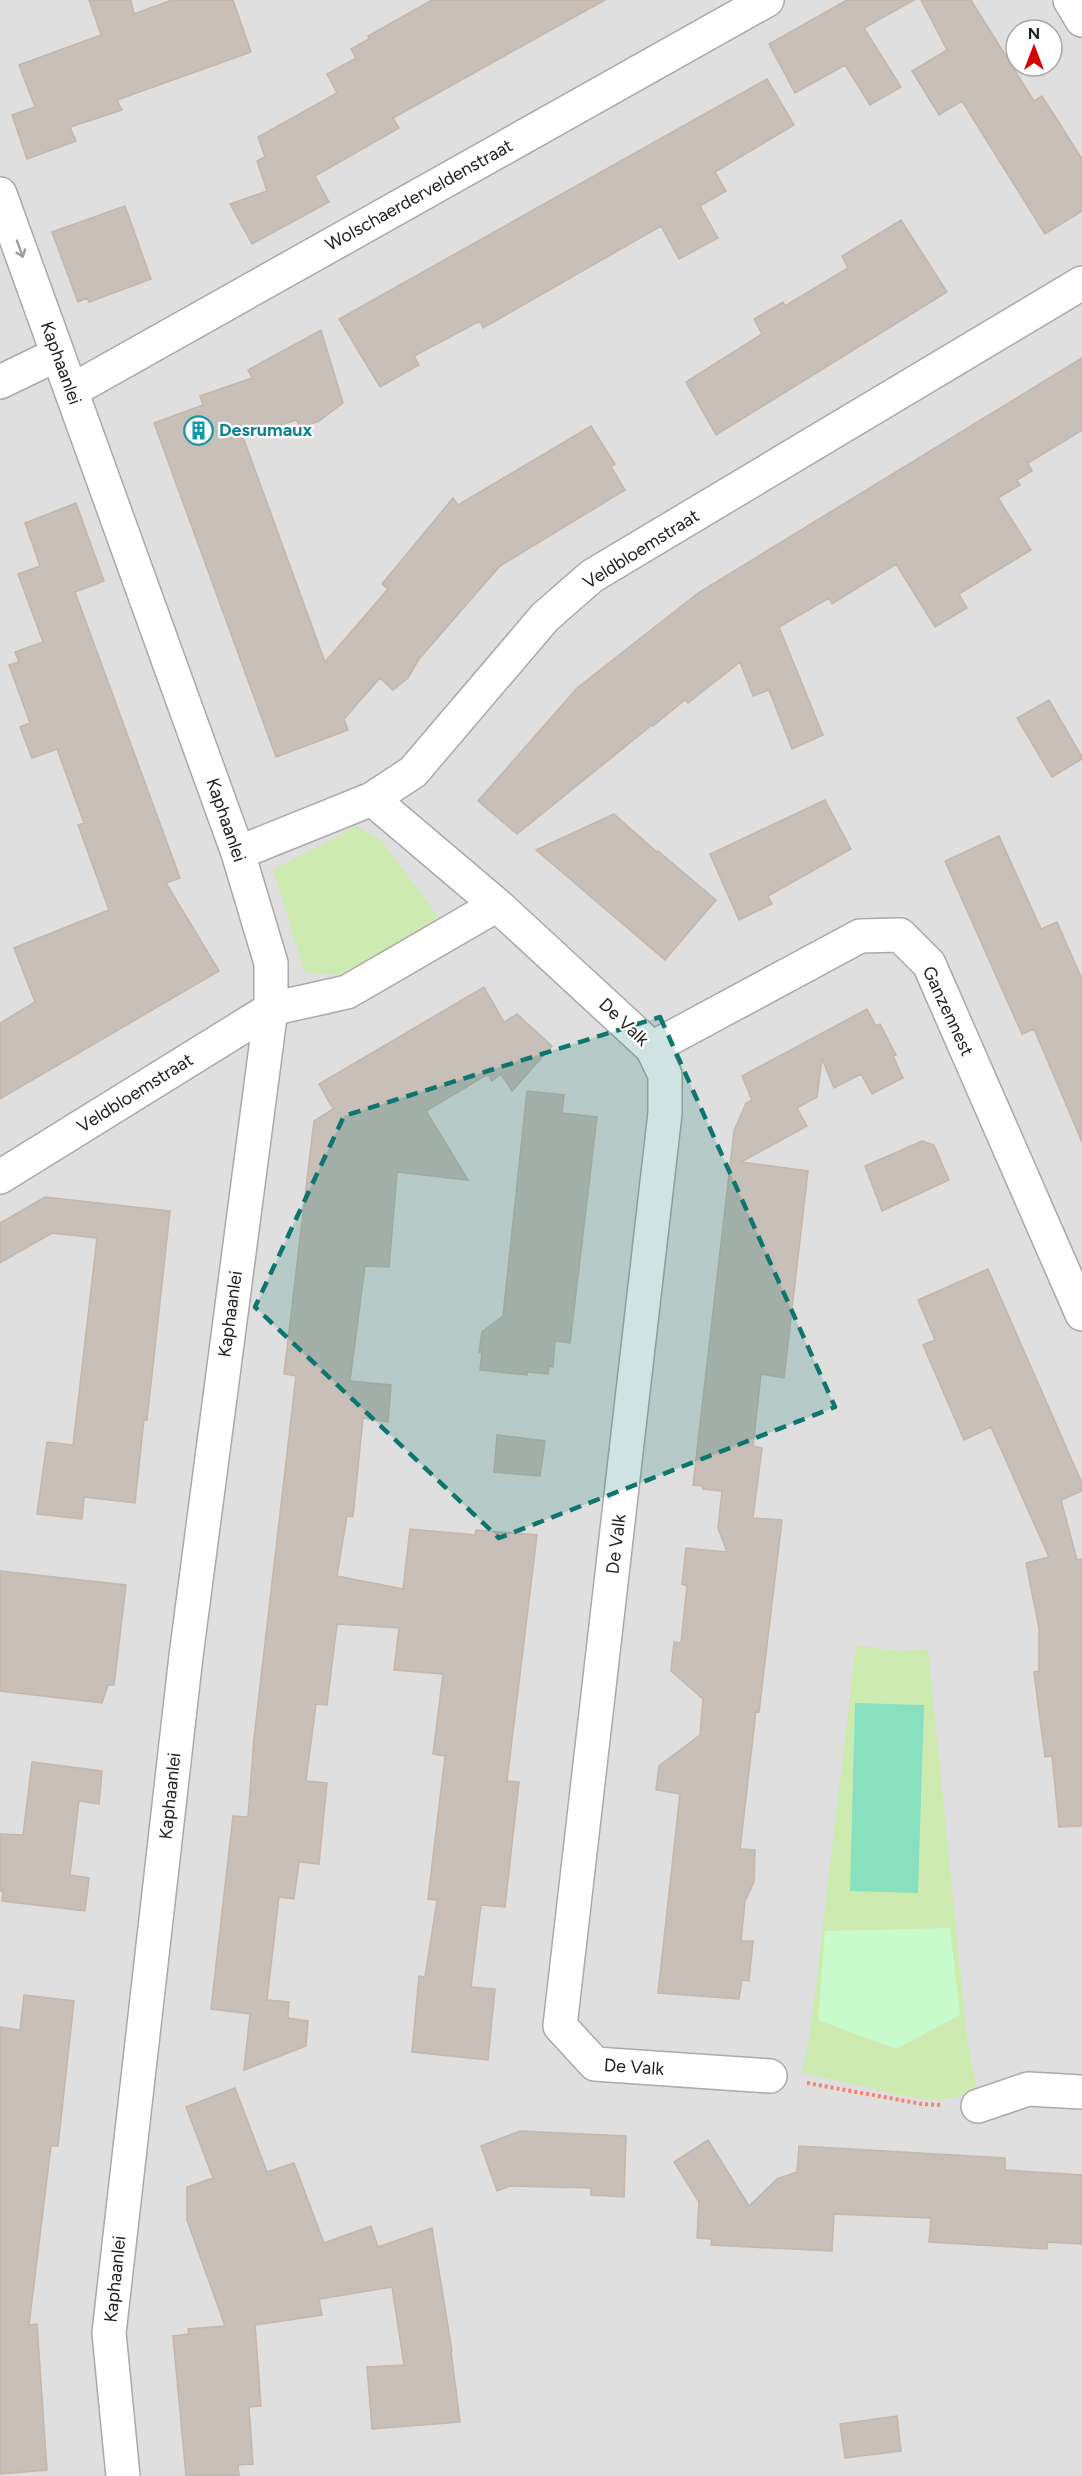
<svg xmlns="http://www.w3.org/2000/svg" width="1082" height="2476" font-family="Figtree,sans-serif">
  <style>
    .residential { fill: #e0dfdf; fill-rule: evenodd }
    .grass { fill: #cdebb0 }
    .park { fill: #c8facc }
    .pitch { fill: #88e0be }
    .building { fill: #c7bfb8; stroke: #c4b6ab; stroke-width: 1.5 }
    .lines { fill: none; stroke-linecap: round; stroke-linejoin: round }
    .street-casing { stroke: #a9a9a9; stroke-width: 36 }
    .path { stroke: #fa8072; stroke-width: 4; stroke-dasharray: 3 3; stroke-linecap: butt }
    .street { stroke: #fff; stroke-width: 33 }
    .oneway { stroke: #9c9c9c }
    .marked { fill: #0f766e; fill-opacity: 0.2; stroke: #0f766e; stroke-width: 4.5; stroke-dasharray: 12 8; stroke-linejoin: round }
    .labels { text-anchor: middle; stroke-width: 4.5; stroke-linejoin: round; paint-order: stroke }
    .street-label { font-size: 18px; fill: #222; stroke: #fff }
    .culture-label { font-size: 18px; font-weight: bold; fill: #0d838f; stroke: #fff; text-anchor: start }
  </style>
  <rect width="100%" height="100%" fill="#f2efe9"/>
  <path class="residential" d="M 0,0 L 1082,0 L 1082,2476 L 0,2476 ZM 1016,30 L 1052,30 L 1052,66 L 1016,66 Z"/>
  <path class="grass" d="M 356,826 L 382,841 L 437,915 L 429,928 L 338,975 L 305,972 L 273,870 Z
    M 856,1645 L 898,1651 L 928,1649 L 968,2046 L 977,2088 C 947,2110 898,2095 867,2087 C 845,2082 824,2078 802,2073 L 810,2034 Z"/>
  <path class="park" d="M 950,1928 L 960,2015 L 896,2049 L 818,2020 L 825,1931 Z"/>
  <path class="pitch" d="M 855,1703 L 924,1705 L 918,1893 L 850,1891 Z"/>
  <path class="building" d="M 89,0 L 131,0 L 134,14 L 172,0 L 233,0 L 251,52 L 117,100 L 122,110 L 70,127 L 76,141 L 27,159 L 12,115 L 35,107 L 19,65 L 101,35 Z
    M 432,0 L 605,0 L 393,118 L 399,128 L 315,176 L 329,202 L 252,244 L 230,204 L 267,191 L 257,161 L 265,157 L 258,137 L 337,93 L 327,74 L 356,58 L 351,49 L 369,39 L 368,36 Z
    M 847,0 L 914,0 L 864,28 L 901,87 L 870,105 L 845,65 L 795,93 L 769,44 Z
    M 921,0 L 971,0 L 1034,101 L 1042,96 L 1082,159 L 1082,211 L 1045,234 L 962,101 L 939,115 L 912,71 L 947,50 Z
    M 767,79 L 794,125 L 715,172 L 726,191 L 700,206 L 718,238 L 679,259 L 661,226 L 483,328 L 480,321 L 414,356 L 419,365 L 380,387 L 339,319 Z
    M 125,206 L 151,279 L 89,302 L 87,298 L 78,302 L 52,232 Z
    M 901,220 L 947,292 L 716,435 L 686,382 L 762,334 L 754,319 L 783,302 L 785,306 L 848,268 L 842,256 Z
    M 321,330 L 343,403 L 319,421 L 301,428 L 296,420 L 243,437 L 325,662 L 388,589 L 382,584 L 453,498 L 458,505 L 591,426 L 615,464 L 611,467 L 625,490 L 500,566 L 419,659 L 408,678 L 393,690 L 380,678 L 344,719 L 348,730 L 276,757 L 154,423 L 203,405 L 200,396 L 252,378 L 248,370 Z
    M 1082,358 L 1082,430 L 1028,463 L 1032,471 L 1017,480 L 1020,485 L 998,498 L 1031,550 L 959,594 L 967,608 L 935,627 L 896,564 L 832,604 L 829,598 L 779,627 L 823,735 L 792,749 L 769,690 L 753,696 L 740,662 L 688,703 L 685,700 L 653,726 L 652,725 L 517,834 L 478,801 L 577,688 L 698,593 Z
    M 76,503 L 104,581 L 75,592 L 180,878 L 166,883 L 219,971 L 0,1099 L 0,1023 L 35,1002 L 14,948 L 109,910 L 78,825 L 84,823 L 57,749 L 32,758 L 20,727 L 30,723 L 9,665 L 19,662 L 15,652 L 43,642 L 18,574 L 40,566 L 25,523 Z
    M 1049,700 L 1082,757 L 1082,759 L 1052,777 L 1017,718 Z
    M 825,800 L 851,849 L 768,896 L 772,904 L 739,920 L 710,854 Z
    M 614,814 L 657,852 L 658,851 L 716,900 L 665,960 L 536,850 Z
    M 999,836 L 1041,929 L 1057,922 L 1082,979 L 1082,1142 L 1034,1029 L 1022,1034 L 945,861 Z
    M 484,987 L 504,1022 L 517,1014 L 552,1046 L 512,1091 L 501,1074 L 492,1081 L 488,1074 L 426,1111 L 468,1180 L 397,1172 L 389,1267 L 365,1266 L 350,1381 L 391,1385 L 388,1422 L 363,1418 L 353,1517 L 347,1516 L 337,1576 L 403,1589 L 410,1529 L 475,1535 L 476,1530 L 537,1535 L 507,1781 L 519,1782 L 505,1907 L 481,1905 L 471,1987 L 495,1989 L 488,2060 L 412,2052 L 419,1976 L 425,1977 L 437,1900 L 428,1899 L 445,1756 L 433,1754 L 443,1674 L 394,1670 L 399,1628 L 337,1624 L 327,1705 L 316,1704 L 306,1781 L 327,1783 L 319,1864 L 299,1862 L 294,1899 L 279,1897 L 267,2000 L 289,2002 L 288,2018 L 308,2021 L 306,2046 L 244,2070 L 250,2014 L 211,2009 L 233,1816 L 248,1817 L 254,1738 L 296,1376 L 284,1374 L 314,1121 L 333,1109 L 319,1084 Z
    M 867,1009 L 876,1026 L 880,1024 L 896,1055 L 893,1056 L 903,1078 L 872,1094 L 861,1074 L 834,1088 L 822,1059 L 817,1097 L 797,1108 L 807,1126 L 741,1162 L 808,1171 L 784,1378 L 761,1374 L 753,1446 L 762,1448 L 753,1518 L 782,1520 L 759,1712 L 756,1711 L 740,1849 L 755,1850 L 754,1882 L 745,1901 L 741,1941 L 753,1941 L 749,1981 L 742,1980 L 739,1999 L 658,1993 L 680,1794 L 656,1790 L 659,1766 L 700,1735 L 703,1699 L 671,1671 L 674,1642 L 681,1643 L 687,1586 L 682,1584 L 686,1548 L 727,1552 L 718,1528 L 722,1491 L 703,1489 L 702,1486 L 693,1485 L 734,1131 L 746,1103 L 752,1100 L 742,1076 Z
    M 527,1091 L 564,1095 L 562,1113 L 597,1117 L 570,1343 L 555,1341 L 553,1367 L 549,1366 L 548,1374 L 527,1372 L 527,1375 L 480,1370 L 482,1352 L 479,1352 L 482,1332 L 503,1316 Z
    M 922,1141 L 934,1145 L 949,1180 L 882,1211 L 865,1166 Z
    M 45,1197 L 170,1211 L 147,1420 L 144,1419 L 135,1503 L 84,1497 L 82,1519 L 37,1514 L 47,1442 L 73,1445 L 97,1238 L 52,1233 L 0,1263 L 0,1223 Z
    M 988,1269 L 1082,1483 L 1082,1491 L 1061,1500 L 1077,1560 L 1082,1559 L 1082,1826 L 1059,1827 L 1052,1756 L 1045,1757 L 1040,1720 L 1034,1672 L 1039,1671 L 1039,1628 L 1026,1563 L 1049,1557 L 991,1427 L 964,1440 L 923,1345 L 935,1340 L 918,1300 Z
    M 497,1435 L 545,1441 L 540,1476 L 494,1472 Z
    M 0,1571 L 126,1585 L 114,1685 L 108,1685 L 102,1703 L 0,1691 Z
    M 32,1762 L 102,1771 L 99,1804 L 79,1801 L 70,1875 L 89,1878 L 85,1911 L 2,1901 L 3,1891 L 0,1891 L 0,1834 L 23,1835 Z
    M 24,1995 L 74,2001 L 58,2146 L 51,2146 L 29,2325 L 37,2324 L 47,2470 L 0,2474 L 0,2027 L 20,2030 Z
    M 235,2088 L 267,2172 L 294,2163 L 324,2243 L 371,2226 L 378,2247 L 432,2228 L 452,2351 L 451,2351 L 460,2422 L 372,2429 L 367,2367 L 404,2365 L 392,2287 L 319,2299 L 322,2315 L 255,2325 L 261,2406 L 249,2407 L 253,2464 L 238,2465 L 239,2476 L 186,2476 L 173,2336 L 189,2334 L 188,2329 L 225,2326 L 187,2220 L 187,2187 L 213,2178 L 186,2107 Z
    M 520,2131 L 626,2136 L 624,2197 L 591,2195 L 591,2188 L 510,2186 L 497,2191 L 481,2146 Z
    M 708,2140 L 749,2206 L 777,2179 L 797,2172 L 799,2146 L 1005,2158 L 1005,2170 L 1082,2175 L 1082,2244 L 1047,2242 L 1047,2249 L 929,2242 L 931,2218 L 834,2214 L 832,2251 L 711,2245 L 712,2239 L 697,2238 L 699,2202 L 674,2162 Z
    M 897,2416 L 901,2451 L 845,2458 L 840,2424 Z"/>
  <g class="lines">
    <defs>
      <path id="street" d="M 1070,0 L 1082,20
        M 0,194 L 238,853 L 271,963 L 271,1009 L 186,1656 L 109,2333 L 123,2476
        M 0,382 L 58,354
        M 71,391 L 767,0
        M 372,799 L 497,905
        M 238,853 L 372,799 L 413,772 L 545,617 L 592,576 L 1082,283
        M 652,1048 L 860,936 L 900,935 L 929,964 L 1082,1314
        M 0,1177 L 271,1009 L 347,992 L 497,905 L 652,1048 L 665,1075 L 665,1113 L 560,2026 L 595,2064 L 770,2076
        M 978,2106 L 1028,2089 L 1082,2092"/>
    </defs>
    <use href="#street" class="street-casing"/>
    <path class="path" d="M 807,2083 L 922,2104 L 941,2105"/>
    <use href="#street" class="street"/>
  </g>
  <defs><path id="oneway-shaft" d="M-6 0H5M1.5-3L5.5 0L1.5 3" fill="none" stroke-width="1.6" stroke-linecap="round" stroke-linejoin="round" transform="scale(1.5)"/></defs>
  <use class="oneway" href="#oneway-shaft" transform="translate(20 249) rotate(70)"/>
  <path class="marked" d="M 660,1017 L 835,1407 L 499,1538 L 255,1307 L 344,1116 Z"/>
  <defs>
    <symbol id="building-ring" viewBox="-11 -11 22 22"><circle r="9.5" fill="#fff" stroke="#0f9aa8" stroke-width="1.5"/><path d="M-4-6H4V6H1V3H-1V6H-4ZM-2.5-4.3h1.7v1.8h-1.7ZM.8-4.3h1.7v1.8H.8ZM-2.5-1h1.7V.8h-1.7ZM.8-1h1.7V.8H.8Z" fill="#0f9aa8"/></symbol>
  </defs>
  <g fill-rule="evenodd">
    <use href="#building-ring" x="182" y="414" width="33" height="33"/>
  </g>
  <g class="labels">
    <g class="street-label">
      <text transform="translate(419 195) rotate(-29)" y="6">Wolschaerderveldenstraat</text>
      <text transform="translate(61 363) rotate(70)" y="6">Kaphaanlei</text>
      <text transform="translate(641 549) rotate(-32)" y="6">Veldbloemstraat</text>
      <text transform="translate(226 820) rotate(71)" y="6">Kaphaanlei</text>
      <text transform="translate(948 1011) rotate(65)" y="6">Ganzennest</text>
      <text transform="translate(624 1022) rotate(43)" y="6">De Valk</text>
      <text transform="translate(135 1093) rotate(-32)" y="6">Veldbloemstraat</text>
      <text transform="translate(230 1314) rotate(-82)" y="6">Kaphaanlei</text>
      <text transform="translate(616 1544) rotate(-83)" y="6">De Valk</text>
      <text transform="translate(170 1796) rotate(-84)" y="6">Kaphaanlei</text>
      <text transform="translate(634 2067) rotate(4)" y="6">De Valk</text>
      <text transform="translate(115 2279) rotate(-84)" y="6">Kaphaanlei</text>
    </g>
    <g class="culture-label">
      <text x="219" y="436">Desrumaux</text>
    </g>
  </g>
  <g transform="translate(1034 48)"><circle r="28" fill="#ffffff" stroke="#a7a7a7" stroke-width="1.5"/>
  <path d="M0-4.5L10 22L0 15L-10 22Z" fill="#d40000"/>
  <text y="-9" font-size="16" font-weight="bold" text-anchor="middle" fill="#222222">N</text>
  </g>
</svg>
